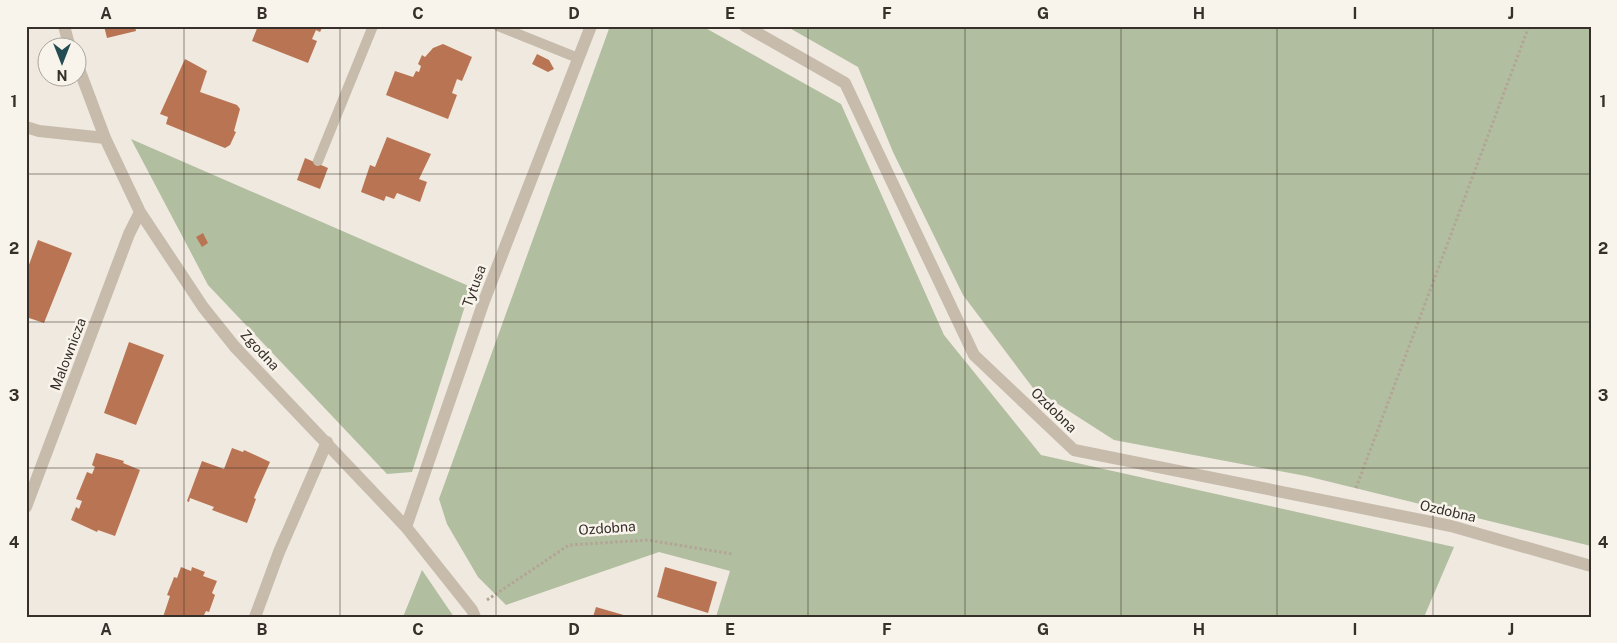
<svg xmlns="http://www.w3.org/2000/svg" width="1617" height="643" font-family="'Public Sans',sans-serif">
  <style>
    .green { fill: #b1bea0 }
    .building { fill: #b97553 }
    .lines { fill: none; stroke-linecap: round; stroke-linejoin: round }
    .path { stroke: #b3a596; stroke-width: 3; stroke-dasharray: 2.5 2.5; stroke-linecap: butt }
    .lane { stroke: #c7bbac; stroke-width: 10 }
    .street { stroke: #c7bbac; stroke-width: 12 }
    .grid { fill: none; stroke: #362f2a; stroke-width: 1; stroke-opacity: 0.55 }
    .labels { text-anchor: middle; stroke-width: 5; stroke-linejoin: round; paint-order: stroke }
    .street-label { font-size: 14px; fill: #362f2a; stroke: #f8f3eb }
    .neatline { fill: none; stroke: #362f2a; stroke-width: 2 }
    .grid-label { font-size: 16px; text-anchor: middle; font-weight: bold; fill: #362f2a }
  </style>
  <rect width="100%" height="100%" fill="#f0e9df"/>
  <path class="green" d="M 610,26 L 702,26 L 841,104 L 944,335 L 1041,455 L 1454,547 L 1424,617 L 716,617 L 730,571 L 659,552 L 506,605 L 478,577 L 447,524 L 439,499 Z
    M 786,26 L 1591,26 L 1591,546 L 1306,476 L 1114,440 L 1033,388 L 963,295 L 893,152 L 858,67 Z
    M 131,139 L 471,287 L 412,472 L 387,474 L 208,285 Z
    M 422,570 L 454,617 L 403,617 Z"/>
  <path class="building" d="M 104,26 L 135,26 L 136,31 L 107,38 Z
    M 258,26 L 323,26 L 320,32 L 316,30 L 312,39 L 317,41 L 308,63 L 252,41 Z
    M 443,44 L 472,57 L 462,81 L 457,79 L 452,93 L 457,95 L 448,119 L 386,95 L 395,71 L 413,77 L 416,71 L 419,72 L 421,66 L 418,64 L 422,55 L 425,57 L 433,48 Z
    M 537,54 L 549,60 L 554,69 L 548,72 L 532,64 Z
    M 185,59 L 207,71 L 200,92 L 237,105 L 240,109 L 234,131 L 236,132 L 230,145 L 225,148 L 166,124 L 168,117 L 160,114 Z
    M 387,137 L 431,154 L 419,179 L 427,182 L 420,202 L 397,193 L 394,199 L 386,196 L 384,201 L 361,192 L 370,165 L 375,167 Z
    M 305,158 L 328,168 L 320,189 L 297,180 Z
    M 203,233 L 208,243 L 202,247 L 196,237 Z
    M 38,240 L 72,253 L 44,323 L 26,317 L 26,273 Z
    M 129,342 L 164,355 L 136,425 L 104,413 Z
    M 232,448 L 243,452 L 244,450 L 270,462 L 254,498 L 256,499 L 247,523 L 212,510 L 214,507 L 190,498 L 189,502 L 187,501 L 202,461 L 224,469 Z
    M 96,453 L 124,461 L 123,463 L 140,470 L 115,536 L 98,530 L 97,532 L 71,520 L 76,507 L 79,509 L 82,501 L 76,499 L 87,472 L 92,474 L 95,467 L 92,465 Z
    M 181,567 L 191,571 L 192,567 L 205,572 L 203,576 L 217,581 L 212,593 L 215,595 L 209,612 L 206,611 L 203,617 L 163,617 L 170,596 L 167,595 L 173,580 L 174,577 L 177,578 Z
    M 665,567 L 717,582 L 708,613 L 657,597 Z
    M 596,607 L 627,616 L 627,617 L 593,617 Z"/>
  <g class="lines">
    <path class="path" d="M 1356,488 L 1529,26
      M 487,600 L 569,545 L 648,540 L 732,554"/>
    <path class="lane" d="M 498,26 L 578,58
      M 318,161 L 373,26"/>
    <path class="street" d="M 64,26 L 70,48
      M 745,26 L 845,83 L 974,355 L 1074,450 L 1451,526 L 1591,566
      M 78,66 L 105,138 L 140,212 L 203,307 L 235,347 L 406,527 L 472,610 L 475,617
      M 26,127 L 39,131 L 105,138
      M 26,507 L 129,234 L 140,212
      M 406,527 L 484,301 L 591,26
      M 255,617 L 279,552 L 327,442"/>
  </g>
  <path class="grid" d="M 184,26 L 184,617M 340,26 L 340,617M 496,26 L 496,617M 652,26 L 652,617M 808,26 L 808,617M 965,26 L 965,617M 1121,26 L 1121,617M 1277,26 L 1277,617M 1433,26 L 1433,617M 26,174 L 1591,174M 26,322 L 1591,322M 26,468 L 1591,468"/>
  <g class="labels">
    <g class="street-label">
      <text transform="translate(474 286) rotate(-70)" y="5">Tytusa</text>
      <text transform="translate(260 350) rotate(47)" y="5">Zgodna</text>
      <text transform="translate(68 354) rotate(-69)" y="5">Malownicza</text>
      <text transform="translate(1054 410) rotate(44)" y="5">Ozdobna</text>
      <text transform="translate(1448 511) rotate(13)" y="5">Ozdobna</text>
      <text transform="translate(607 528) rotate(-4)" y="5">Ozdobna</text>
    </g>
  </g>
  <rect width="1617" height="643" fill="none" stroke="#f8f3eb" stroke-width="55"/>
  <g transform="translate(62 62) rotate(180)"><circle r="24" fill="#f8f3eb" stroke="#aaa59e"/>
  <path d="M0-4L9 19L0 12L-9 19Z" fill="#244c53"/>
  <text y="-8" font-size="14" font-weight="bold" text-anchor="middle" fill="#362f2a">N</text>
  </g>
  <rect x="28" y="28" width="1562" height="588" class="neatline"/>
  <g class="grid-label">
    <text x="106" y="19">A</text>
    <text x="262" y="19">B</text>
    <text x="418" y="19">C</text>
    <text x="574" y="19">D</text>
    <text x="730" y="19">E</text>
    <text x="887" y="19">F</text>
    <text x="1043" y="19">G</text>
    <text x="1199" y="19">H</text>
    <text x="1355" y="19">I</text>
    <text x="1511" y="19">J</text>
    <text x="14" y="107">1</text>
    <text x="1603" y="107">1</text>
    <text x="14" y="254">2</text>
    <text x="1603" y="254">2</text>
    <text x="14" y="401">3</text>
    <text x="1603" y="401">3</text>
    <text x="14" y="548">4</text>
    <text x="1603" y="548">4</text>
    <text x="106" y="635">A</text>
    <text x="262" y="635">B</text>
    <text x="418" y="635">C</text>
    <text x="574" y="635">D</text>
    <text x="730" y="635">E</text>
    <text x="887" y="635">F</text>
    <text x="1043" y="635">G</text>
    <text x="1199" y="635">H</text>
    <text x="1355" y="635">I</text>
    <text x="1511" y="635">J</text>
  </g>
</svg>
